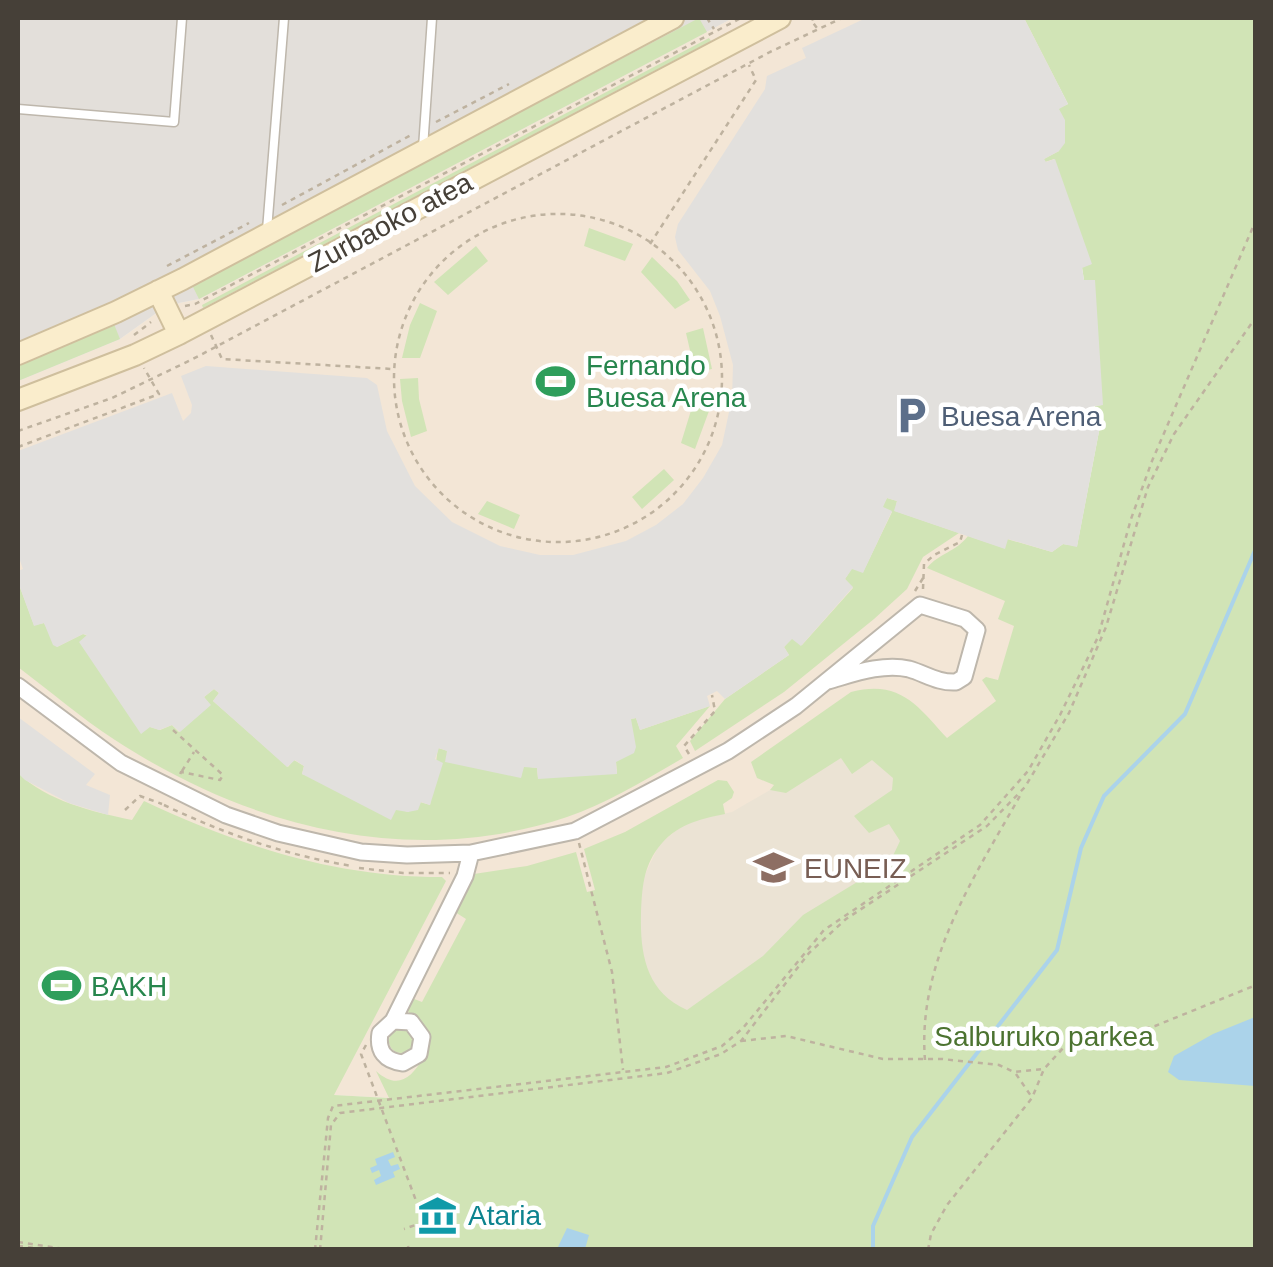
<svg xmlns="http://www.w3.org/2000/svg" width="1273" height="1267" font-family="Helvetica,sans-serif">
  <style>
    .commercial { fill: #f3e6d6 }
    .industrial { fill: #e3dfda }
    .education { fill: #ebe3d4 }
    .green { fill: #d1e4b6 }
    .parking { fill: #e2e0dd }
    .water { fill: #abd3ea }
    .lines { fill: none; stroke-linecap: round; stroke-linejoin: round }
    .stream { stroke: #abd3ea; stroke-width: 4 }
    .lane-casing { stroke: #beb7ac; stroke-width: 11 }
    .street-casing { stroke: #beb7ac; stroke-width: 19 }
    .secondary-casing { stroke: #cfbf9d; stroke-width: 24 }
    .path { stroke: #beb29f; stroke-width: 2.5; stroke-dasharray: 5 5; stroke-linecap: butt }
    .lane { stroke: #fff; stroke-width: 8 }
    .street { stroke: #fff; stroke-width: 15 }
    .secondary { stroke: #faedcc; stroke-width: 20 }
    .labels { text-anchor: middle; stroke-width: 9; stroke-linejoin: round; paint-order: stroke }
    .street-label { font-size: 28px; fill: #464038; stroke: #fff }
    .leisure-label { font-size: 28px; fill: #27864d; stroke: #fff; text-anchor: start }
    .service-label { font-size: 28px; fill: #4e5e75; stroke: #fff; text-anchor: start }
    .education-label { font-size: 28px; fill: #785e54; stroke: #fff; text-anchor: start }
    .park-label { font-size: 28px; fill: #4c7330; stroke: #fff }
    .culture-label { font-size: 28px; fill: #0d838f; stroke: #fff; text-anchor: start }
  </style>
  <rect width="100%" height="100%" fill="#f3f0e9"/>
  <path class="commercial" d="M 733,18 L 1058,18 L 1061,710 L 801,954 L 390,1098 L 333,1095 L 18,1223 L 18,381 L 120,339 L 155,314 L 179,303 L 199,299 Z"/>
  <path class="industrial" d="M 18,18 L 733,18 L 199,299 L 179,303 L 155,314 L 120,339 L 18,381 Z"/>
  <path class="education" d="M 888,735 L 918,845 L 813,926 L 728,1009 L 678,1011 L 650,988 L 639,949 L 641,883 L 659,845 L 679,828 L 695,820 L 732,812 L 770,790 L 787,774 Z"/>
  <path class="green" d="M 699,18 L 707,32 L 199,299 L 192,285 Z
    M 1024,18 L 1255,18 L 1255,1249 L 18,1249 L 18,773 C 47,801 93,812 132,820 L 144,801 C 240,846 335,877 442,877 L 446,881 L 334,1095 L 389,1098 L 376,1071 C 397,1090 411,1079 423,1058 L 406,1004 L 409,997 L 422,1002 L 466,919 L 455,912 L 474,874 L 527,866 L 576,852 L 587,892 L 595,890 L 584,849 L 625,832 L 718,780 L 727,781 L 734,792 L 732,798 L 723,804 L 725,814 C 699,819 675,825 658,848 C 643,868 642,889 641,914 C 640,954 646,992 687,1010 L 763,956 L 803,915 L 890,862 L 900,841 L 889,824 L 869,833 L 854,816 L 892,790 L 893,778 L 872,760 L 852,774 L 841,758 L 786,793 L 770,790 L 774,785 L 757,778 L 751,762 L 851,692 C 900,679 918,706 947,738 L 996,701 L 982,680 L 986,677 L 998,680 L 1014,626 L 998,619 L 1005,601 L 927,568 C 939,553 956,552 968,536 L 1004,548 L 1007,539 L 1052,552 L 1063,544 L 1077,546 L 1101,421 L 1093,420 L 1095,406 L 1102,405 L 1094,280 L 1084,280 L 1082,267 L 1091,264 L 1054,159 L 1045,162 L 1044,159 L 1059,151 L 1059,108 L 1068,104 Z
    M 709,38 L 711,41 L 203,308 L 202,305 Z
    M 589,228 L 633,244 L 625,261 L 584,246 Z
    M 476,246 L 488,261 L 448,295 L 434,282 Z
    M 652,257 L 677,281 L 690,300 L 675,309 L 641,272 Z
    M 420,303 L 437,311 L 420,358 L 402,358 L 410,325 Z
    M 114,324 L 120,339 L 18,381 L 18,364 Z
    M 703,328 L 712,369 L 695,372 L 686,333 Z
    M 418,378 L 419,399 L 427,431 L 411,437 L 402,401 L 400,379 Z
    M 693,404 L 709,411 L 695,449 L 681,443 Z
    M 664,469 L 674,480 L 642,509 L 632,497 Z
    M 887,498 L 897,501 L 895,511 L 959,533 L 923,557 L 907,589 L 874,619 L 784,692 L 695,751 L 690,741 L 725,699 L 789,655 L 784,647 L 792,638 L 802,645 L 853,588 L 845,579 L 852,568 L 863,572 L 892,512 L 882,507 Z
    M 487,501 L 520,515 L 514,529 L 478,514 Z
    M 18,582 L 34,625 L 44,623 L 57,647 L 83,634 L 88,636 L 80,642 L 150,727 L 160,730 L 172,725 L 179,732 L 210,705 L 204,697 L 214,689 L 219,693 L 213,701 L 288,767 L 294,760 L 304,766 L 302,774 L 408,812 L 420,802 L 430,805 L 438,748 L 448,751 L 446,761 L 521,777 L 523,766 L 537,768 L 538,778 L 617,773 L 616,762 L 631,719 L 636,718 L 640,730 L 710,706 L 676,746 L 683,758 C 645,780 608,803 567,817 C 411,869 250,828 115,740 C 81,718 50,691 18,667 Z
    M389 1041a12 12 0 1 1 24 0a12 12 0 1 1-24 0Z"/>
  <path class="parking" d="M 866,18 L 1024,18 L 1068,104 L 1059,109 L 1065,120 L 1065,143 L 1059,151 L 1044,159 L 1046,162 L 1055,159 L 1092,264 L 1082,268 L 1084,280 L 1095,280 L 1103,405 L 1094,406 L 1093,420 L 1101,421 L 1077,547 L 1063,544 L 1052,552 L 1008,539 L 1005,549 L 894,511 L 897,501 L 887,498 L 883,507 L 892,511 L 863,573 L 852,569 L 845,579 L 853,587 L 801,646 L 792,639 L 784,647 L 789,655 L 725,699 L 717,691 L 707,696 L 710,706 L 640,730 L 636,718 L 631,719 L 636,747 L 634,753 L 616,762 L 617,774 L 538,779 L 537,768 L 524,767 L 521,778 L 445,762 L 447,751 L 439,748 L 435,759 L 443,763 L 430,805 L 421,802 L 418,810 L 408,812 L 396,810 L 391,820 L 302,774 L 304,766 L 295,760 L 287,767 L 213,701 L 219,693 L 214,689 L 204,697 L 211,705 L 180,732 L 172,725 L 159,730 L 150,727 L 141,734 L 79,642 L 87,635 L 83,634 L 57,647 L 53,645 L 44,623 L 34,626 L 18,582 L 18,571 L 23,569 L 18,555 L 18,451 L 172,393 L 183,421 L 191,413 L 192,405 L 181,376 L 206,366 L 367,378 L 377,385 L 387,431 L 415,486 L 452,522 L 500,546 L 540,555 L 573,555 L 626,541 L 656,525 L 683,504 L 703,478 L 722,445 L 732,398 L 733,365 L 720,316 L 710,291 L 678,250 L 675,237 L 678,224 L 765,89 L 767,76 L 806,58 L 802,48 Z
    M 18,717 L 95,774 L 86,785 L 110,795 L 108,815 L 69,803 L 25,780 L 18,773 Z"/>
  <path class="water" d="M 1255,1017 L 1255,1086 L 1179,1080 L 1168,1072 L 1174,1056 L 1213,1034 Z
    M 393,1152 L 395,1157 L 388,1160 L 391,1166 L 398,1164 L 400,1169 L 393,1172 L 395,1177 L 376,1185 L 374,1180 L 381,1176 L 379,1170 L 372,1173 L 370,1168 L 377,1165 L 375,1159 Z
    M 567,1228 L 589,1235 L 585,1249 L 557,1249 Z"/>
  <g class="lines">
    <path class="stream" d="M 873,1250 L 873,1226 L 912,1137 L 1057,950 L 1081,848 L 1104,796 L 1185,714 L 1256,548"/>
    <defs>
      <path id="lane" d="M 18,109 L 174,122 L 182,18
        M 423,148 L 432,18
        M 267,230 L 284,18"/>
      <path id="street" d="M 18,686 L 121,763 L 226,815 L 278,833 L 361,852 L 407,855 L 471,853 L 575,831 L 728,751 L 796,706 L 920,605 L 965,619 L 977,630 L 964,677 L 956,682 C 938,683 926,674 909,669 C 882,663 853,674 828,681
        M 393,1021 L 411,1022 L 422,1037 L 419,1054 L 403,1063 C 385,1061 377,1051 380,1033 L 393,1021 L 465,876 L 471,853"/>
      <path id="secondary" d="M 158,291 L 179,334
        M 18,354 L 116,312 L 183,279 L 673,18
        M 18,400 L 135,355 L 179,334 L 780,18"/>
    </defs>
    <use href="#lane" class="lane-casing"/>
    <use href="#street" class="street-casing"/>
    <use href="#secondary" class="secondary-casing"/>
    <path class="path" d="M 707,18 L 714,29
      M 816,18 L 811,20 L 817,28
      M 436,122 L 509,84
      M 282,205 L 411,135
      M394 378a164 164 0 1 1 328 0a164 164 0 1 1-328 0Z
      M 650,244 L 756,80 L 749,65
      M 167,266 L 249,223
      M 185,306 L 195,304 L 741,18
      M 134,335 L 151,322
      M 211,335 L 222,359 L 392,369
      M 18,431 L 112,398 L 191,360 L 770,52 L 842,18
      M 18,447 L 159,394 L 144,368
      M 923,589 L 924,564 L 934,555 L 960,542 L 962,535
      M 915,591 L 925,575
      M 173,730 L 223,775 L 220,780 L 181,772 L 179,777
      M 689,754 L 684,746 L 715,711 L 712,695
      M 182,771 L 194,752
      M 164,805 C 225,834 285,855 352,866
      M 125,810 L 140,796 L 162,804
      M 579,843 L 612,972 L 623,1070
      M 359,868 L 403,873 L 450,873
      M 741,1041 L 786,1036 L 883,1059 L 942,1059 L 999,1065 L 1014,1072 L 1043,1069
      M 366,1045 L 361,1054 L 424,1222 L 404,1229
      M 925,1060 C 917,961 975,876 1021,794
      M 1016,1074 L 1031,1096
      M 18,1242 L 72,1250
      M 18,1246 L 54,1250
      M 408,1246 L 409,1250
      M 315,1250 L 328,1118 L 333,1106 L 666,1067 L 722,1046 L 743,1028 L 824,930 L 980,825 L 1028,771 L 1060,715 L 1098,637 L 1131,519 L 1152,461 L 1256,220
      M 320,1250 L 331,1125 L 340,1113 L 667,1073 L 721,1054 L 741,1041 L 809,953 L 846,919 L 987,826 L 1025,787 L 1069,713 L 1106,627 L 1148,487 L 1174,434 L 1256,317
      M 928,1250 L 931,1234 L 947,1205 L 1032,1098 L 1044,1069 L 1064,1047 L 1155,1026 L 1256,985"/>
    <use href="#lane" class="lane"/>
    <use href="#street" class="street"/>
    <use href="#secondary" class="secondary"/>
  </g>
  <defs>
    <symbol id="stadium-bare" viewBox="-9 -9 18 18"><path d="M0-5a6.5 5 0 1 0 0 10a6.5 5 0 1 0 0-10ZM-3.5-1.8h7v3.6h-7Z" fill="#2e9e5b" stroke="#fff" stroke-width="2.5" paint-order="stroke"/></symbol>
    <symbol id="parking-bare" viewBox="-9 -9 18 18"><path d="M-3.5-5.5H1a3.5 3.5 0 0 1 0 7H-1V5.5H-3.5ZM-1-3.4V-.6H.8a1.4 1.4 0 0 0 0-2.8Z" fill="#5c6f8a" stroke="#fff" stroke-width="2.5" paint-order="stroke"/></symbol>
    <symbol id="university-bare" viewBox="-9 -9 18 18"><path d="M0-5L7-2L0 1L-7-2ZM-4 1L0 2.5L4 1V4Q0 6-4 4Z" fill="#8d6e63" stroke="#fff" stroke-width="2.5" paint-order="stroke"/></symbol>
    <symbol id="museum-bare" viewBox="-9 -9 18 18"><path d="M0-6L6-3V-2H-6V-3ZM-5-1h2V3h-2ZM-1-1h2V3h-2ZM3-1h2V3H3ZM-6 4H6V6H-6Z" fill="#0f9aa8" stroke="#fff" stroke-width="2.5" paint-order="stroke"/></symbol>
  </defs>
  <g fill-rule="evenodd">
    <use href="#stadium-bare" x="528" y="354" width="55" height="55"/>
    <use href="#parking-bare" x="884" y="388" width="55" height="55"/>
    <use href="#university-bare" x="746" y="840" width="55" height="55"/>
    <use href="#stadium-bare" x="34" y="958" width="55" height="55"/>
    <use href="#museum-bare" x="410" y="1188" width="55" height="55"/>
  </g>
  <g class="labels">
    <g class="street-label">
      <text transform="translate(390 222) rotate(-28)" y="10">Zurbaoko atea</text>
    </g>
    <g class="leisure-label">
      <text x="586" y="375">Fernando<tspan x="586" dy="32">Buesa Arena</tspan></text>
      <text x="91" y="996">BAKH</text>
    </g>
    <g class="service-label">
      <text x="941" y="426">Buesa Arena</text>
    </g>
    <g class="education-label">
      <text x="804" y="878">EUNEIZ</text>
    </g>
    <g class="park-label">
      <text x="1044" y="1046">Salburuko parkea</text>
    </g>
    <g class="culture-label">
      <text x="468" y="1225">Ataria</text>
    </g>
  </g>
  <rect width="1273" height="1267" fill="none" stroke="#464038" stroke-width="40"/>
</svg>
